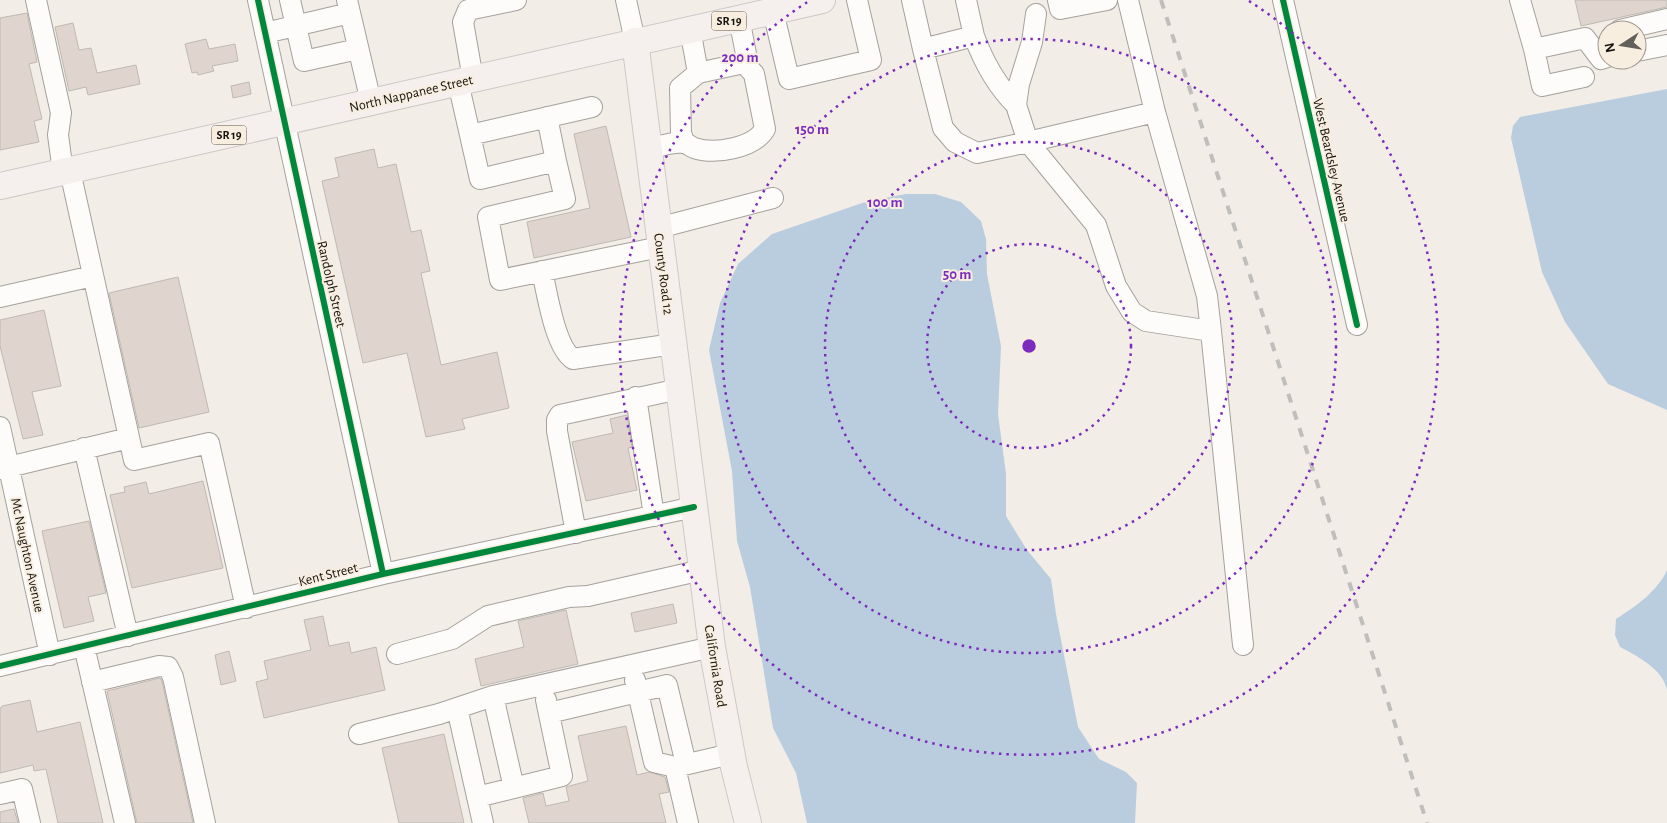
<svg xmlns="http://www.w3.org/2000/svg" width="1667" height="823" font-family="'Alegreya Sans',sans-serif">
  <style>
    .water { fill: #bacddf }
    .building { fill: #dfd5ce; stroke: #beb9b4 }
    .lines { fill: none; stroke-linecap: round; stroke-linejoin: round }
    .minor-casing { stroke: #a5a19b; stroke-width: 22 }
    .major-casing { stroke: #ccc9c6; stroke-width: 28 }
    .minor { stroke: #fdfcfb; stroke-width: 20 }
    .major { stroke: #f5f0ed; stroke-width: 26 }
    .rail { stroke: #bfbebc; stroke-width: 4; stroke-dasharray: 9 9; stroke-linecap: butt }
    .cycleway-casing { stroke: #f8eee0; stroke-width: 9 }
    .cycleway { stroke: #00873e; stroke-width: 6 }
    .ring { fill: none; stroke: #7b2cbf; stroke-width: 2.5; stroke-dasharray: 2.5 5 }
    .labels { text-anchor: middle; stroke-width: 4; stroke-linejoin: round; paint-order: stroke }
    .shield { fill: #f8eee0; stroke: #5a554d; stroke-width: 1 }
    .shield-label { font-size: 12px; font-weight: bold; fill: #16130e }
    .street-label { font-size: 14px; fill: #16130e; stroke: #f8eee0 }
    .centre { fill: #7b2cbf; stroke: #f8eee0; stroke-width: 2.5 }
    .ring-label { font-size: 15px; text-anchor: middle; font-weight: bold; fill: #7b2cbf; stroke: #f8eee0; stroke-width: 4; stroke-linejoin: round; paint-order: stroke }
  </style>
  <rect width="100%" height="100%" fill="#f2ede6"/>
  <path class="water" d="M 1667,89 L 1667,410 L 1608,384 L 1565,322 L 1542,272 L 1511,138 L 1513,126 L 1520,117 Z
    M 906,194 L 935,194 L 961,202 L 981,221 L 986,239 L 987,274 L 1001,346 L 998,414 L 1006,474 L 1006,516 L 1027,550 L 1051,579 L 1056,614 L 1078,727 L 1099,759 L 1126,772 L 1137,783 L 1135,823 L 807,823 L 796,773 L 773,728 L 750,587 L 737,541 L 732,471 L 709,350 L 720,303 L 738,264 L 772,234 L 868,201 Z
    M 1667,570 L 1667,690 C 1663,669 1637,656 1620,647 L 1615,635 L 1616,619 C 1635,607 1658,591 1667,570 Z"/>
  <path class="building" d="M 1575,0 L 1667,0 L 1667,7 L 1581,26 Z
    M 27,13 L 37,62 L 29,64 L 42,119 L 34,121 L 39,142 L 0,150 L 0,18 Z
    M 73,23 L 79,50 L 91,48 L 97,73 L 136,65 L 140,84 L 88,95 L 86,87 L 69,91 L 55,27 Z
    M 206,39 L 209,49 L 235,44 L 238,61 L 212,66 L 214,71 L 198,75 L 197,72 L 192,73 L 185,44 Z
    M 249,82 L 251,94 L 233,98 L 231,86 Z
    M 606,126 L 631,237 L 534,258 L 527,222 L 590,208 L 574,134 Z
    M 374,149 L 378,168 L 396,164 L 411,232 L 421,230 L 430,271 L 421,273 L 441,365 L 497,352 L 509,408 L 462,419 L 465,429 L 426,437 L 407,353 L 363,363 L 322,181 L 339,177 L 335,158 Z
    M 178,277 L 209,412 L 139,428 L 109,293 Z
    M 44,310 L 61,386 L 32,392 L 43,435 L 23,439 L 0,346 L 0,320 Z
    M 627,415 L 632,447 L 628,448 L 637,490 L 586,501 L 572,442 L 613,433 L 610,419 Z
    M 203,481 L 223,568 L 132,588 L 110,495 L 125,492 L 124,487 L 146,482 L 149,494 Z
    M 89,521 L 106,593 L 88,597 L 94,621 L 64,628 L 42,531 Z
    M 673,604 L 677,623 L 635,632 L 631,613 Z
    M 566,610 L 578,664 L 481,686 L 475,659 L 524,647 L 518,621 Z
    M 323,616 L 329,646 L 349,642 L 351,653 L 376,647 L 385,690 L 264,718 L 256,682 L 268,679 L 264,661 L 311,650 L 304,620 Z
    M 229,651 L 236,681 L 221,685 L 215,655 Z
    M 160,678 L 162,681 L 193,823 L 137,823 L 107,691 Z
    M 30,700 L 37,732 L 80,722 L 103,823 L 58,823 L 46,769 L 34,771 L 33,765 L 0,773 L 0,709 L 2,706 Z
    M 626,726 L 637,775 L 649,772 L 665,777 L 669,792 L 659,794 L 666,823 L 529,823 L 523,798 L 543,793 L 546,806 L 569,801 L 566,787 L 588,781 L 578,736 Z
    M 444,734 L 464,823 L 399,823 L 382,748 Z
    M 14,809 L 18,823 L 0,823 L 0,812 Z"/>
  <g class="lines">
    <defs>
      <path id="minor" d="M 36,0 L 61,113 L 58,135 L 63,172
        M 258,0 L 383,574
        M 290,0 L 304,61 L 358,49
        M 347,0 L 371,102
        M 626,0 L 635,41
        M 912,0 L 923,49 L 974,36 L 966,0
        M 1058,0 L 1060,9 L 1107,0
        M 1283,0 L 1357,325
        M 1520,0 L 1534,49 L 1585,38 L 1601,59 L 1607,57
        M 773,11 L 789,79 L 871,60 L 857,0
        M 1036,14 L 1032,42 L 1019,84 L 1016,105 L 1028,142 L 1155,112 L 1128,0
        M 1620,30 L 1667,19
        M 265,33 L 350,13
        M 974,36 C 984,63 996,85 1016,105
        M 923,49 L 943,128 L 955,142 L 977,153 L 1028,142 L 1096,225 L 1116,286 L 1132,312 L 1146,321 L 1211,331 L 1207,296 L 1155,112
        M 1534,49 L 1542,86 L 1584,77
        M 1637,51 L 1667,45
        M 698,73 L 744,63
        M 473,79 L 463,22 L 468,10 L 516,0
        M 458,82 L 480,179 L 556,161 L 565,199 L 488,217 L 500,280 L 660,247
        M 547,117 L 556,161
        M 470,135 L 592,107
        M 684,142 L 681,133 L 680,88 L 698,73 L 690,29
        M 648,149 C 659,147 673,141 683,143 C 687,143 690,146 694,148 C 715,155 754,148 765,129 L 754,74 L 744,63 L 746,54 L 739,18
        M 70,171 L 134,460 L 209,443 L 246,608
        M 658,228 L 773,198
        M 542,271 C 547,293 555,347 573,359 L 673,344
        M 0,297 L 93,276
        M 1211,331 L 1243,645
        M 636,397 L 654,516
        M 0,427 L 50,655
        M 84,448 L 128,636
        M 0,469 L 129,438
        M 576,533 L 557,431 L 557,420 L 560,415 L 679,389
        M 84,646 L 125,823
        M 397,654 L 452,639 L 488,616 L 569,597 L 588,596 L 702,570
        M 0,666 L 383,574 L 694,507
        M 635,680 L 654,762 L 675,767
        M 92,682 L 159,666 L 168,667 L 173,677 L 205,823
        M 493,696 L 514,788
        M 457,708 L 483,823
        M 549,713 L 667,685 L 686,764
        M 359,734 L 439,714 L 493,696 L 712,647
        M 0,794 L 22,789 L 30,823
        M 477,797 L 562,776 L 546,700
        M 688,823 L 675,767 L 731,754"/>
      <path id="major" d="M 635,41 L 712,647 L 734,767 L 748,823
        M 0,186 L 822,0"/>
    </defs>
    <use href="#minor" class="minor-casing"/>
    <use href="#major" class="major-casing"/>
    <use href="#minor" class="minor"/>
    <use href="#major" class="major"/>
    <path class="rail" d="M 1161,0 L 1427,823"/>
    <defs>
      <path id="cycleway" d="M 258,0 L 383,574
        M 1283,0 L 1357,325
        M 0,666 L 383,574 L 694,507"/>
    </defs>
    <use href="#cycleway" class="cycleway-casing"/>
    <use href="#cycleway" class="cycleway"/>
  </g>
  <g class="ring">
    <circle cx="1029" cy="346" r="102"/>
    <circle cx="1029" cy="346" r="204"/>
    <circle cx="1029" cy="346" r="307"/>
    <path d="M1249 1A409 409 0 1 1 809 1"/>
  </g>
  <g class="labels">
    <g class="shield">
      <rect x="711.5" y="11.5" width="35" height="19" rx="4"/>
      <rect x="211.5" y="125.5" width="35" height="19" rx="4"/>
    </g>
    <g class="shield-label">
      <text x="729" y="25">SR 19</text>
      <text x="229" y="139">SR 19</text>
    </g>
    <g class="street-label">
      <text transform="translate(411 93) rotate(-13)" y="5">North Nappanee Street</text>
      <text transform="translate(1332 160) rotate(77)" y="5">West Beardsley Avenue</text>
      <text transform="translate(664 274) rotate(83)" y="5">County Road 12</text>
      <text transform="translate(332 284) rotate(77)" y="5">Randolph Street</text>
      <text transform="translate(28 555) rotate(78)" y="5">Mc Naughton Avenue</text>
      <text transform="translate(328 574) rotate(-14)" y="5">Kent Street</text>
      <text transform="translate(716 666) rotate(81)" y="5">California Road</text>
    </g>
  </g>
  <circle cx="1029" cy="346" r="8" class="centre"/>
  <g class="ring-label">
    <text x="740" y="62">200 m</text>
    <text x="812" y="134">150 m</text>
    <text x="885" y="207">100 m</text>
    <text x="957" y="279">50 m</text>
  </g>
  <g transform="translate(1622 45) rotate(258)"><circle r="24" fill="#f8eee0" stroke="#9e968c"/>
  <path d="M0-4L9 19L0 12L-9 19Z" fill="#635f5a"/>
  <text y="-8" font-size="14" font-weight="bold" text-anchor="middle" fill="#16130e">N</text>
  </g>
</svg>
